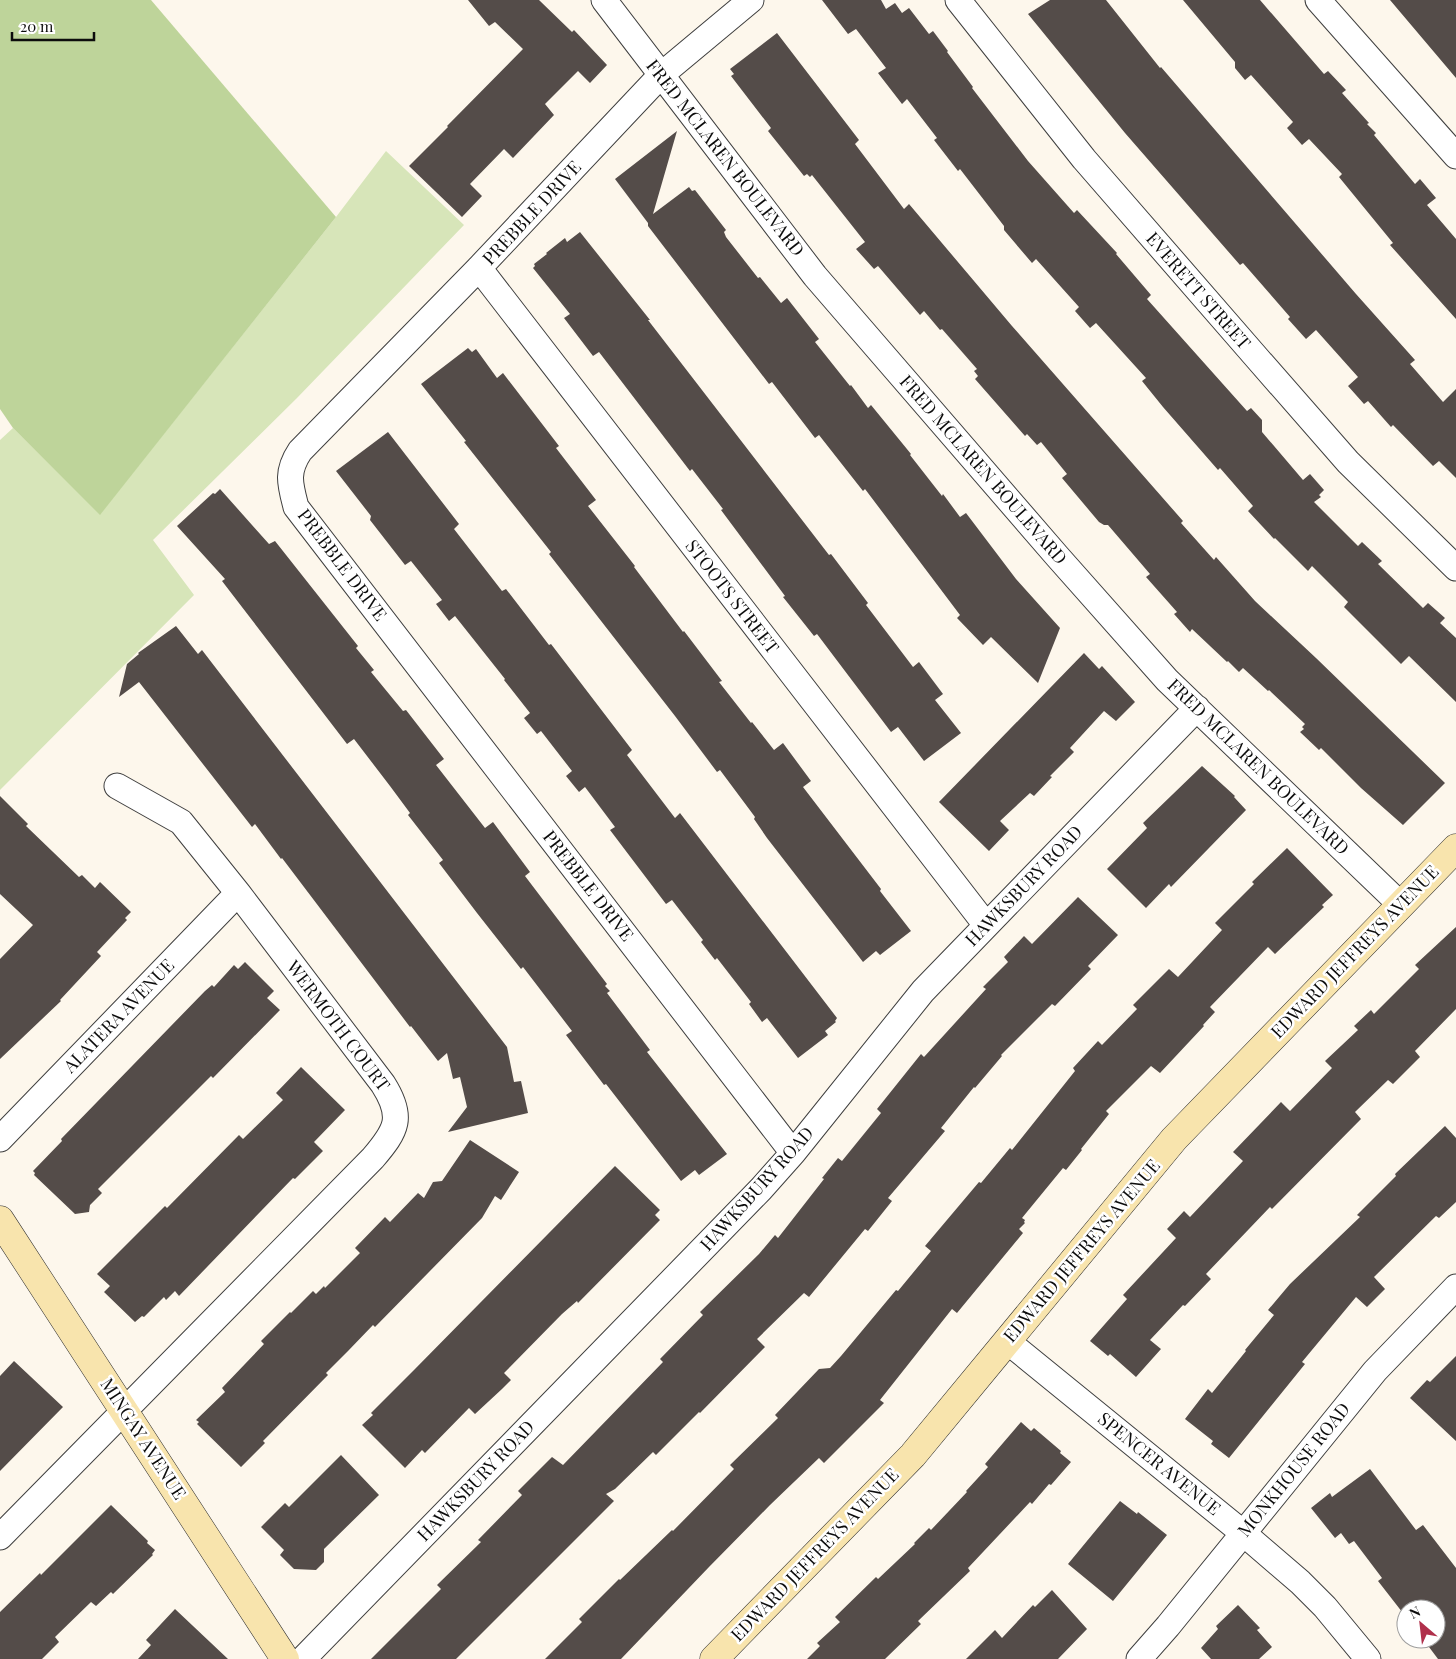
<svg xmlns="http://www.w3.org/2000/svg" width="1456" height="1659" font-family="'Playfair Display',serif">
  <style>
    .green { fill: #d7e5b9 }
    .forest { fill: #bed49a }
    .building { fill: #544c49 }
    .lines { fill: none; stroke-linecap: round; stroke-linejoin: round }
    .street-casing { stroke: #3f3f3f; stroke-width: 27 }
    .secondary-casing { stroke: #2e2e2e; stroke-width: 29 }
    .street { stroke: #fff; stroke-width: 25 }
    .secondary { stroke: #f8e4ad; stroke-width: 28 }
    .labels { text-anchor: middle; stroke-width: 5; stroke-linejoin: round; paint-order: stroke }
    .street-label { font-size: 18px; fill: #0c0c0c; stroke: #fff }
  </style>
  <rect width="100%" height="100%" fill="#fdf7ec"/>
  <path class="green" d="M 386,151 L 464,225 L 297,398 L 153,540 L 194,595 L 0,790 L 0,440 L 13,428 L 100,514 L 336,217 Z"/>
  <path class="forest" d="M 0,0 L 151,0 L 336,217 L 100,515 L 13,428 L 0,409 Z"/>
  <path class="building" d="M 468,0 L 539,0 L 572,32 L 574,30 L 607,65 L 590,83 L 578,71 L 545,104 L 554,115 L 513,158 L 504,149 L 470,184 L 482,196 L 462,217 L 409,166 L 448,127 L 447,126 L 523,49 L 495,22 L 489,26 Z
    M 822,0 L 881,0 L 886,9 L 895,3 L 902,13 L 909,8 L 929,34 L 933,31 L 948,51 L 947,52 L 973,87 L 972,88 L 1028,161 L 1074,213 L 1077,210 L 1117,253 L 1116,254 L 1151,295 L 1147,299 L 1247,411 L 1251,408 L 1262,420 L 1262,432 L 1303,480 L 1310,474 L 1324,490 L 1319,495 L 1321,497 L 1314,502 L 1358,546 L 1362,542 L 1382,561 L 1378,564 L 1423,608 L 1428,603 L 1445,618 L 1440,623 L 1456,638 L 1456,702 L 1409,656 L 1401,664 L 1344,607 L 1348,602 L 1312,566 L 1308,571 L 1275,538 L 1274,539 L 1248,511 L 1253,506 L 1220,468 L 1218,470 L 1163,407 L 1142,381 L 1146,378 L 1096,323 L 1090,328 L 1075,311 L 1079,307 L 1036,259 L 1032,263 L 1004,230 L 1004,226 L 960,169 L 958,171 L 934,140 L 937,138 L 907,99 L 902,104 L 878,73 L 886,68 L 856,29 L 848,34 Z
    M 1050,0 L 1106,0 L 1160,68 L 1161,67 L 1356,294 L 1415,360 L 1410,364 L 1443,402 L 1456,389 L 1456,478 L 1439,461 L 1433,466 L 1393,425 L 1391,427 L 1368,401 L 1364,404 L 1348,386 L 1358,377 L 1316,330 L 1306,339 L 1288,319 L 1290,317 L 1243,263 L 1240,265 L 1125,133 L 1028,14 Z
    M 1183,0 L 1260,0 L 1324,74 L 1328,71 L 1346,90 L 1342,93 L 1369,123 L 1367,124 L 1376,133 L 1374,135 L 1415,184 L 1420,179 L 1436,198 L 1427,205 L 1456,239 L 1456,319 L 1390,245 L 1393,243 L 1339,177 L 1342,174 L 1309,139 L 1302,145 L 1287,128 L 1293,122 L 1251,75 L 1245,80 L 1235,68 L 1235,62 Z
    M 1390,0 L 1456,0 L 1456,78 Z
    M 777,33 L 859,140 L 855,144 L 904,209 L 909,204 L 1012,326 L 1183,521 L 1181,523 L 1214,560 L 1216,557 L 1255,601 L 1316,658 L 1445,783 L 1403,825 L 1361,788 L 1321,748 L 1319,750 L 1300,732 L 1304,729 L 1302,727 L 1305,724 L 1269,690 L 1268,691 L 1243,668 L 1239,672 L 1228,661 L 1227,662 L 1192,629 L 1190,632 L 1174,614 L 1177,612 L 1146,577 L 1150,574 L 1108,525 L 1104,525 L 1099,522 L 1062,478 L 1067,474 L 1041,442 L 1037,445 L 1027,434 L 1025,436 L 975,379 L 978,376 L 974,371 L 977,369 L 942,329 L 940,330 L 924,311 L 920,315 L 878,266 L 874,269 L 856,249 L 865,242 L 812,175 L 810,177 L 807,174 L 804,176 L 768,131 L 771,128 L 731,76 L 734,74 L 730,69 Z
    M 677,131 L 653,214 L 689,187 L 692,191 L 695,190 L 726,230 L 724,232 L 726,237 L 758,278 L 760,277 L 781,303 L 787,298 L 819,339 L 815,342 L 850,386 L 851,385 L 868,408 L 871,405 L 911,454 L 910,455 L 942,496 L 943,494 L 960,517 L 966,513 L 1016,579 L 1060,628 L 1038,683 L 991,637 L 983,645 L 957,618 L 960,615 L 865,489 L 863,491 L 819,435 L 815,438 L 772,382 L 769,384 L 648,226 L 648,223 L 615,179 Z
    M 580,232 L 650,320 L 648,320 L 829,555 L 831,554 L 868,603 L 866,605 L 913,667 L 919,662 L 943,694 L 935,700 L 961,733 L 924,761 L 898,727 L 891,732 L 817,634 L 814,636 L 783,597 L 785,596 L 721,510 L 723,509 L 692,469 L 690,471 L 599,352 L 593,356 L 564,318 L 570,314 L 533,268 L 535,266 L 534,264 L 547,254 L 546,253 L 565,238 L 567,242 Z
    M 468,348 L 472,352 L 476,349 L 497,378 L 503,373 L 559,446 L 556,448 L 596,500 L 588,506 L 635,566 L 634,567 L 683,632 L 684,631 L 722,681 L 719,682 L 751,723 L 752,722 L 774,750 L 783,743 L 811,781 L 803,787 L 881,889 L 880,891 L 911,931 L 880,955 L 876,951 L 863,962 L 767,838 L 754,819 L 755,817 L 720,770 L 717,772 L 675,716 L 549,554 L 551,552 L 464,442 L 466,441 L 421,384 Z
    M 388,432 L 459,524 L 454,529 L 502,591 L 506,589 L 549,645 L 551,644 L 632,750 L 627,755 L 675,818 L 680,813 L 837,1018 L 835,1021 L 836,1022 L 825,1031 L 828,1035 L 798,1058 L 767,1018 L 762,1022 L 749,1004 L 751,1002 L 717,958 L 715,960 L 701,942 L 703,940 L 672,900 L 666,904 L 610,830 L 615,827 L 585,787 L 579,792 L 566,776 L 572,771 L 541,731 L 537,734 L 524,718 L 530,713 L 504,680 L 505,679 L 455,616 L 449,621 L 436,604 L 442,600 L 411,561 L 405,565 L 370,520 L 371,516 L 336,471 Z
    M 220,489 L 269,544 L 275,541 L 358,646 L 356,648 L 374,670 L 371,672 L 403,711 L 406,710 L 444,759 L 436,765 L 485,828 L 493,822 L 530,872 L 525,876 L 607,984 L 605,986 L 610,991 L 607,993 L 650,1050 L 647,1052 L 727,1154 L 699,1175 L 695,1170 L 681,1181 L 606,1084 L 604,1085 L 566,1035 L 572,1031 L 523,967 L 521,969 L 477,913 L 439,863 L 443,860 L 408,815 L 410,813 L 390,786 L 354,739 L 347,744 L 222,581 L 225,579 L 177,526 L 213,493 L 215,494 Z
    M 176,626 L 198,654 L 202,650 L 507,1047 L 514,1082 L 521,1081 L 528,1113 L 448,1132 L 467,1107 L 460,1077 L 453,1079 L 447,1053 L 438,1061 L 411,1026 L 410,1027 L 282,858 L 281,859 L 255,824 L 252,827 L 139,682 L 119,697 L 127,664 L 139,654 L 138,653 Z
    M 1084,653 L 1099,669 L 1102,666 L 1135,702 L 1116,721 L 1104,711 L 1070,748 L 1074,752 L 1050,776 L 1052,777 L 1034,796 L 1030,793 L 1000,821 L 1009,830 L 989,851 L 939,802 Z
    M 1202,766 L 1235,796 L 1234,797 L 1246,810 L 1171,887 L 1169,884 L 1146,908 L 1107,869 L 1147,828 L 1143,823 Z
    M 0,796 L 28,824 L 26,826 L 79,877 L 82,875 L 95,888 L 100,882 L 131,912 L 125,918 L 127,920 L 97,952 L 101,956 L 60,1000 L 61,1001 L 0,1059 L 0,959 L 33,925 L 0,894 Z
    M 1287,848 L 1333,895 L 1322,905 L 1324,907 L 1275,954 L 1268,947 L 1210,1007 L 1215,1012 L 1203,1025 L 1204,1026 L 1160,1073 L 1151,1066 L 1106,1111 L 1109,1114 L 1081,1149 L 1082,1150 L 1066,1170 L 1063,1168 L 1022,1218 L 1025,1220 L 1024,1222 L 1025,1223 L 1019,1229 L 1023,1233 L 957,1313 L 952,1309 L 880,1400 L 884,1403 L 824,1463 L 819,1458 L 770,1505 L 709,1567 L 621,1659 L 545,1659 L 582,1622 L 579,1619 L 619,1579 L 620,1580 L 672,1530 L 673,1531 L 734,1469 L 730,1465 L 778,1418 L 775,1415 L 819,1369 L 830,1368 L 841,1356 L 896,1290 L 898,1291 L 931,1251 L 925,1246 L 979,1182 L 981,1183 L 1010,1148 L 1012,1150 L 1075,1071 L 1073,1068 L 1098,1041 L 1102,1045 L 1137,1009 L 1133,1005 L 1169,969 L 1178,977 L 1222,930 L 1215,923 L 1254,884 L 1252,882 Z
    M 1078,897 L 1118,935 L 1088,966 L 1091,969 L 1055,1006 L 1052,1004 L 1001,1055 L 1002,1056 L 975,1088 L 974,1087 L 941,1128 L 945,1131 L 888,1198 L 892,1201 L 868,1231 L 865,1229 L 809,1297 L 804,1293 L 757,1339 L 765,1347 L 700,1413 L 699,1412 L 656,1455 L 653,1452 L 615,1489 L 606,1494 L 614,1501 L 456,1659 L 371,1659 L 441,1589 L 437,1585 L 481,1542 L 478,1540 L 522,1495 L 518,1491 L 552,1457 L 563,1465 L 663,1362 L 660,1359 L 703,1315 L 700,1312 L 759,1254 L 775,1235 L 778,1238 L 824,1179 L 822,1178 L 838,1158 L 842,1161 L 881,1113 L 877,1109 L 921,1054 L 924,1057 L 986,989 L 983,987 L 1008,962 L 1004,957 L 1024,936 L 1032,944 Z
    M 1456,927 L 1456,1009 L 1415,1051 L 1420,1057 L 1393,1084 L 1388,1080 L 1355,1112 L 1361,1119 L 1272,1209 L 1270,1207 L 1206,1274 L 1211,1279 L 1185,1306 L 1183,1305 L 1150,1340 L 1161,1349 L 1136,1377 L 1110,1354 L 1108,1356 L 1090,1341 L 1127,1299 L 1123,1295 L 1176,1238 L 1167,1229 L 1184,1211 L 1190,1217 L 1243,1161 L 1233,1152 L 1281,1102 L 1290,1111 L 1332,1068 L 1325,1061 L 1358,1030 L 1354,1026 L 1371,1010 L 1374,1014 L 1419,969 L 1415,965 Z
    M 245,962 L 274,991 L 267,998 L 280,1010 L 213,1078 L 211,1076 L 98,1189 L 102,1193 L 90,1205 L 89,1212 L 75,1214 L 34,1175 L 35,1173 L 33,1171 L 62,1141 L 61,1139 L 205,991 L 212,985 L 214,987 L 234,965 L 238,969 Z
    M 301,1067 L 345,1110 L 314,1142 L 323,1151 L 295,1179 L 293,1178 L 179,1296 L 175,1291 L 166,1300 L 164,1297 L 144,1317 L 142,1316 L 135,1322 L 104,1292 L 110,1286 L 97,1274 L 165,1206 L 167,1208 L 239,1135 L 243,1139 L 283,1100 L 276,1093 Z
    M 1445,1126 L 1456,1138 L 1456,1202 L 1439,1218 L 1436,1216 L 1374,1277 L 1385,1289 L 1367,1307 L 1356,1297 L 1302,1362 L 1305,1364 L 1229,1458 L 1211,1444 L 1213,1441 L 1185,1419 L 1208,1389 L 1212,1393 L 1246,1351 L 1245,1350 L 1274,1315 L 1268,1310 L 1290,1284 L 1360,1217 L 1357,1215 L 1396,1176 L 1395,1174 Z
    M 470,1140 L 519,1172 L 501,1200 L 495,1196 L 482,1218 L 375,1327 L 373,1325 L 348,1351 L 326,1373 L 328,1375 L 263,1441 L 265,1443 L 241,1467 L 197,1424 L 199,1422 L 196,1420 L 225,1392 L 222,1388 L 264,1344 L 261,1341 L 290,1312 L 291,1313 L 313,1291 L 316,1294 L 324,1286 L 325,1288 L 360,1253 L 355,1248 L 385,1217 L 390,1222 L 418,1193 L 424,1198 L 433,1182 L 442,1181 Z
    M 615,1166 L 660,1210 L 655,1215 L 660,1220 L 578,1303 L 577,1301 L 562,1314 L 504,1373 L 511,1380 L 502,1389 L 475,1414 L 469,1408 L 425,1453 L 422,1450 L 405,1468 L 362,1425 L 373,1415 L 371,1413 L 414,1370 Z
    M 1456,1356 L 1456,1441 L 1410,1398 L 1427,1380 L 1430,1382 Z
    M 14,1361 L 63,1407 L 0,1471 L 0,1376 Z
    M 1021,1422 L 1031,1431 L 1034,1428 L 1061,1451 L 1060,1453 L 1071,1462 L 1051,1485 L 1049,1484 L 1032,1504 L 1030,1502 L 968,1568 L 970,1571 L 918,1621 L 921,1624 L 885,1659 L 807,1659 L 820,1646 L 817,1643 L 840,1622 L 835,1617 L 876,1577 L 878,1579 L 915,1544 L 914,1543 L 929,1528 L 931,1530 L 967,1492 L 966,1491 L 988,1467 L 985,1464 Z
    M 341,1455 L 379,1495 L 324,1549 L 324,1562 L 316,1570 L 294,1569 L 280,1555 L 284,1550 L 261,1527 L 285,1503 L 289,1507 Z
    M 1370,1469 L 1416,1530 L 1423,1525 L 1456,1568 L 1456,1659 L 1438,1659 L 1423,1639 L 1436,1639 L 1436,1609 L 1406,1609 L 1406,1617 L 1378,1581 L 1382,1578 L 1354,1541 L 1349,1544 L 1341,1533 L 1335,1538 L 1311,1508 L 1330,1493 L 1332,1497 Z
    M 1120,1501 L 1137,1514 L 1138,1512 L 1167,1535 L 1113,1601 L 1068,1564 Z
    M 111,1505 L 148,1541 L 147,1543 L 155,1550 L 152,1554 L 153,1555 L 113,1594 L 111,1592 L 96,1606 L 91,1602 L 55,1637 L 59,1642 L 42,1659 L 0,1659 L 0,1612 L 40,1573 L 41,1575 Z
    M 1052,1590 L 1087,1629 L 1058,1659 L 966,1659 L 995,1630 L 1002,1638 L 1033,1605 L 1035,1607 Z
    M 1238,1605 L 1260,1628 L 1257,1630 L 1272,1647 L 1259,1659 L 1211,1659 L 1201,1648 L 1218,1629 L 1216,1626 Z
    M 175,1609 L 228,1659 L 138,1659 L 151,1645 L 146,1640 Z"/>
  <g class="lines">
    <defs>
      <path id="street" d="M 604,0 L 815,276 L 1057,556 L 1167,680 L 1401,905
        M 751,0 L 661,75 L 479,268 L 300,451 C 286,472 290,484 296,507 L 793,1153
        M 958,0 L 1084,159 L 1257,358 L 1348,462 L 1456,568
        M 1318,0 L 1456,156
        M 479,268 L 986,925
        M 0,1139 L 238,893
        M 1007,1341 L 1243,1533 L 1300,1582 L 1325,1607 L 1368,1659
        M 0,1537 L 373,1158 C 397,1130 404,1117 383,1084 L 238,893 L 181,822 L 117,786
        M 303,1659 L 761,1189 L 793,1153 L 923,991 L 1197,708
        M 1139,1659 L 1168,1626 L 1375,1371 L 1456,1287"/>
      <path id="secondary" d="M 0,1220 L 285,1659
        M 714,1659 L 913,1455 L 1174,1139 L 1456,848"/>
    </defs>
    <use href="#street" class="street-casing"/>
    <use href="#secondary" class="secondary-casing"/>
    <use href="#street" class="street"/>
    <use href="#secondary" class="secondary"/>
  </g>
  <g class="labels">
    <g class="street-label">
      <text transform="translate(725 158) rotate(52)" y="6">FRED MCLAREN BOULEVARD</text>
      <text transform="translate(532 213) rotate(-47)" y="6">PREBBLE DRIVE</text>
      <text transform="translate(1198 291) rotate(49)" y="6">EVERETT STREET</text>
      <text transform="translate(983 470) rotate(49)" y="6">FRED MCLAREN BOULEVARD</text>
      <text transform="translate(342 565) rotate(53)" y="6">PREBBLE DRIVE</text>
      <text transform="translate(732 597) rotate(52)" y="6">STOOTS STREET</text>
      <text transform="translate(1258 767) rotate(44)" y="6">FRED MCLAREN BOULEVARD</text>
      <text transform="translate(588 886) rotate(52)" y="6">PREBBLE DRIVE</text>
      <text transform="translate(1024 886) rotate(-46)" y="6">HAWKSBURY ROAD</text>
      <text transform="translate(1355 952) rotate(-46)" y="6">EDWARD JEFFREYS AVENUE</text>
      <text transform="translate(119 1016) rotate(-46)" y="6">ALATERA AVENUE</text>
      <text transform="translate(338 1026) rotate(53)" y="6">WERMOTH COURT</text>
      <text transform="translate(757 1189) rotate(-48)" y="6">HAWKSBURY ROAD</text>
      <text transform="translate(1082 1251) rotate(-50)" y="6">EDWARD JEFFREYS AVENUE</text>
      <text transform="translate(143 1439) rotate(57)" y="6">MINGAY AVENUE</text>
      <text transform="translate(1159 1464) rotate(39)" y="6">SPENCER AVENUE</text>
      <text transform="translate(1294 1470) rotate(-51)" y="6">MONKHOUSE ROAD</text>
      <text transform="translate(476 1481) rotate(-46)" y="6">HAWKSBURY ROAD</text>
      <text transform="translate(815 1555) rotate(-46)" y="6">EDWARD JEFFREYS AVENUE</text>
    </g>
  </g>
  <g transform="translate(1421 1624) rotate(332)"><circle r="24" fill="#ffffff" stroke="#9e9e9e"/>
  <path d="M0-4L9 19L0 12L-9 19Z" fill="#b0304b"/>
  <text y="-8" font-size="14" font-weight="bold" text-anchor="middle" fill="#0c0c0c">N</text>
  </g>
  <path d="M12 32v8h82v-8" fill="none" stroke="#0c0c0c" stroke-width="2.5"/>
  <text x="20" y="32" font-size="15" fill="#0c0c0c" stroke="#ffffff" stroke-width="4" paint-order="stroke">20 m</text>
</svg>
